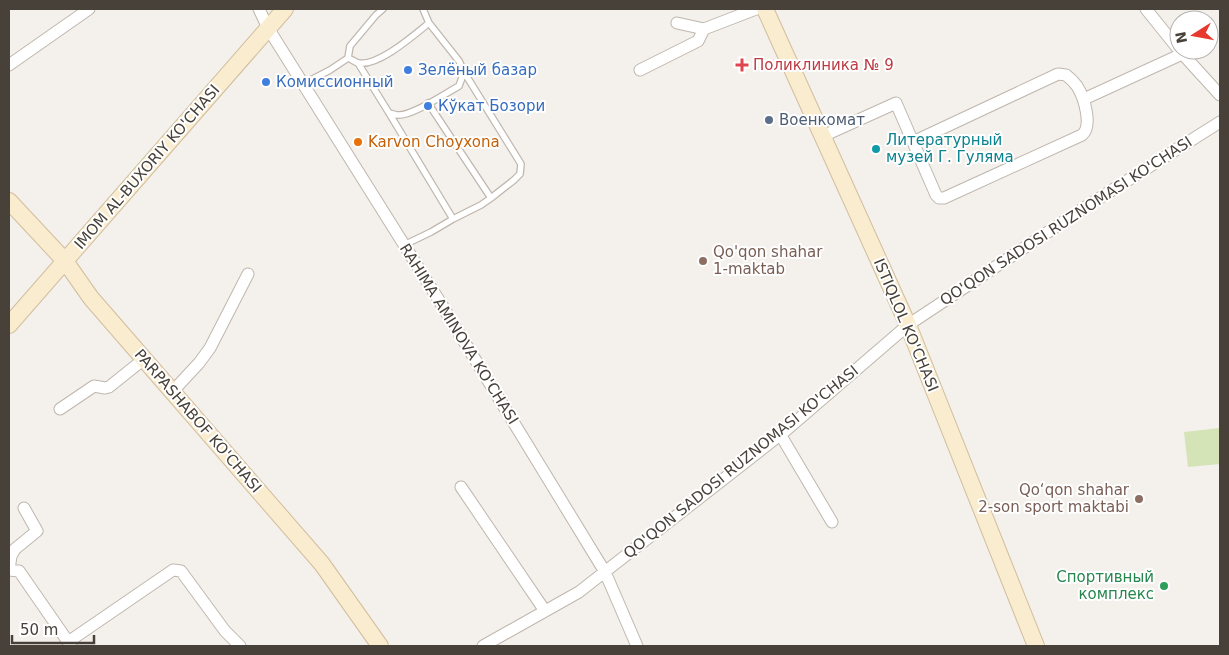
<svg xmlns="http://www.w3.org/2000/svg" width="1229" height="655" font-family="'DejaVu Sans',sans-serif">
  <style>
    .green { fill: #d4e4b7 }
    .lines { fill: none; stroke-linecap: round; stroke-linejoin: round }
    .lane-casing { stroke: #bfb7ae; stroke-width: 8 }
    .street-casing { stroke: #bfb7ae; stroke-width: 13 }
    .secondary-casing { stroke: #d0be9e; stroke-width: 18 }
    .lane { stroke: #fff; stroke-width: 5.5 }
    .street { stroke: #fff; stroke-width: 11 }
    .secondary { stroke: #faecce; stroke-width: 16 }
    .health-dot { fill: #e0444e; stroke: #fff; stroke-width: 2 }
    .shop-dot { fill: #3f7fe0; stroke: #fff; stroke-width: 2 }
    .service-dot { fill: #5c6f8a; stroke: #fff; stroke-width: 2 }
    .food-dot { fill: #e8710a; stroke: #fff; stroke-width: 2 }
    .culture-dot { fill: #0f9aa8; stroke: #fff; stroke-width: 2 }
    .education-dot { fill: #8d6e63; stroke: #fff; stroke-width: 2 }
    .leisure-dot { fill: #2e9e5b; stroke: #fff; stroke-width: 2 }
    .labels { text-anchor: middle; stroke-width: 4; stroke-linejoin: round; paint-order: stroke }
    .health-label { font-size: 15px; fill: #be3a42; stroke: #fff; text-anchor: start }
    .shop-label { font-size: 15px; fill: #366cbe; stroke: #fff; text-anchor: start }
    .service-label { font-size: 15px; fill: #4e5e75; stroke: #fff; text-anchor: start }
    .culture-label { font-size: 15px; fill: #0d838f; stroke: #fff; text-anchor: start }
    .food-label { font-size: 15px; fill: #c56008; stroke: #fff; text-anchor: start }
    .street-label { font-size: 15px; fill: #474139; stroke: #fff }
    .education-label { font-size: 15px; fill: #785e54; stroke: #fff; text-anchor: start }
    .leisure-label { font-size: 15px; fill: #27864d; stroke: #fff; text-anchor: end }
  </style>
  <rect width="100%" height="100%" fill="#f4f0eb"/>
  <path class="green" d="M 1220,428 L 1220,464 L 1188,467 L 1184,432 Z"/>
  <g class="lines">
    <defs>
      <path id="lane" d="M 348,58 C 351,59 355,62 358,63 C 378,67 414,35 429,23 L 423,9
        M 358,63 L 389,113 C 390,113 396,115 397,115 C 411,117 446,93 459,86 L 464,72 L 459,61 L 429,23
        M 464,72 L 521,164 L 520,174 L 514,180 L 491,198
        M 303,84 L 330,70 L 348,58 L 350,46 L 376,15 L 383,9
        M 428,103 L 491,198 L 481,205 L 453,219
        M 389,113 L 453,219 L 431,232 L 404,245"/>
      <path id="street" d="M 259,9 L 268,28 L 440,302 L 605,572 L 637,646
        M 1146,9 L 1179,50
        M 677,23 L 704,29 L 756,9
        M 1179,50 L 1220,95
        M 9,65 L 89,9
        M 640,70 L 698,41 L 704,29
        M 1084,99 L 1182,54
        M 823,136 L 896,103 L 936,195 L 939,198 L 944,198 L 1082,135 C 1093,126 1084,97 1077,86 C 1074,82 1070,78 1066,75 L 1058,74 L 913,142
        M 172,392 L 199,363 L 210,348 L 248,274
        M 60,409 L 94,386 L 105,388 L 109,387 L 144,359
        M 780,434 L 832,522
        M 461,487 L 545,611
        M 9,570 L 19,571 L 71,646
        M 9,570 L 11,556 L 15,549 L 37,531 L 24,508
        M 68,642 L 173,570 L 181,571 L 225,631 L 240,646
        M 483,646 L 579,592 L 785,431 L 908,325 L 1087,206 L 1220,122"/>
      <path id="secondary" d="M 765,9 L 908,325 L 1036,646
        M 9,201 L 65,261 L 91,298 L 322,564 L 380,646
        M 9,325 L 285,9"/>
    </defs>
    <use href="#lane" class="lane-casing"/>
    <use href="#street" class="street-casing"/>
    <use href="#secondary" class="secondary-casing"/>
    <use href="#lane" class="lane"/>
    <use href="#street" class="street"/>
    <use href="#secondary" class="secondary"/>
  </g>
  <path class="health-dot" d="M739.5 57.5h5v5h5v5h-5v5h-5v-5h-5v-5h5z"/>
  <g class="shop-dot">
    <circle cx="408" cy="70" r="5"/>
    <circle cx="266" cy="82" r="5"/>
    <circle cx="428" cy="106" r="5"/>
  </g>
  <circle class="service-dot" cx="769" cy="120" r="5"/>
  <circle class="food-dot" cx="358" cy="142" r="5"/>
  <circle class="culture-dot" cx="876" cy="149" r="5"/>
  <g class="education-dot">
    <circle cx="703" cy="261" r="5"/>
    <circle cx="1139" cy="499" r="5"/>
  </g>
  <circle class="leisure-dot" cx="1164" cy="586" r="5"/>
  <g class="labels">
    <g class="health-label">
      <text x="753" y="70">Поликлиника № 9</text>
    </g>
    <g class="shop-label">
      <text x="418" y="75">Зелёный базар</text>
      <text x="276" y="87">Комиссионный</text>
      <text x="438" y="111">Кўкат Бозори</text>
    </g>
    <g class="service-label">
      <text x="779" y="125">Военкомат</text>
    </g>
    <g class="culture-label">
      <text x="886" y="145">Литературный<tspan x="886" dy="17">музей Г. Гуляма</tspan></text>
    </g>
    <g class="food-label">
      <text x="368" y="147">Karvon Choyxona</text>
    </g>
    <g class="street-label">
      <text transform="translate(147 167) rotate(-49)" y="5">IMOM AL-BUXORIY KO'CHASI</text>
      <text transform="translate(1066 221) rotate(-33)" y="5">QO'QON SADOSI RUZNOMASI KO'CHASI</text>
      <text transform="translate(906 325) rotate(67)" y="5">ISTIQLOL KO'CHASI</text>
      <text transform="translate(459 334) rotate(58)" y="5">RAHIMA AMINOVA KO'CHASI</text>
      <text transform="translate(198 421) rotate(49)" y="5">PARPASHABOF KO'CHASI</text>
      <text transform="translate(741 462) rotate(-39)" y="5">QO'QON SADOSI RUZNOMASI KO'CHASI</text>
    </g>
    <g class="education-label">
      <text x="713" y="257">Qo'qon shahar<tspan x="713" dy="17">1-maktab</tspan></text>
      <text x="1129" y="495" text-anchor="end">Qo‘qon shahar<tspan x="1129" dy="17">2-son sport maktabi</tspan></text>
    </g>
    <g class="leisure-label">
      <text x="1154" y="582">Спортивный<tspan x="1154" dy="17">комплекс</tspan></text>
    </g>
  </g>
  <rect width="1229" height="655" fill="none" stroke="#474139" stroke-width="20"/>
  <g transform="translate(1194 35) rotate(259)"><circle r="24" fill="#ffffff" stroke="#b5b3b0"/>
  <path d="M0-4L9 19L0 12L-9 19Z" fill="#e8392e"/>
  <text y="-8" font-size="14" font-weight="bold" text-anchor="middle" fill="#474139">N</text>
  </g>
  <path d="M12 635v8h82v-8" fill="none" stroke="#474139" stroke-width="2.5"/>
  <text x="20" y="635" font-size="15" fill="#474139" stroke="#ffffff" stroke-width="4" paint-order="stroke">50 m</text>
</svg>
